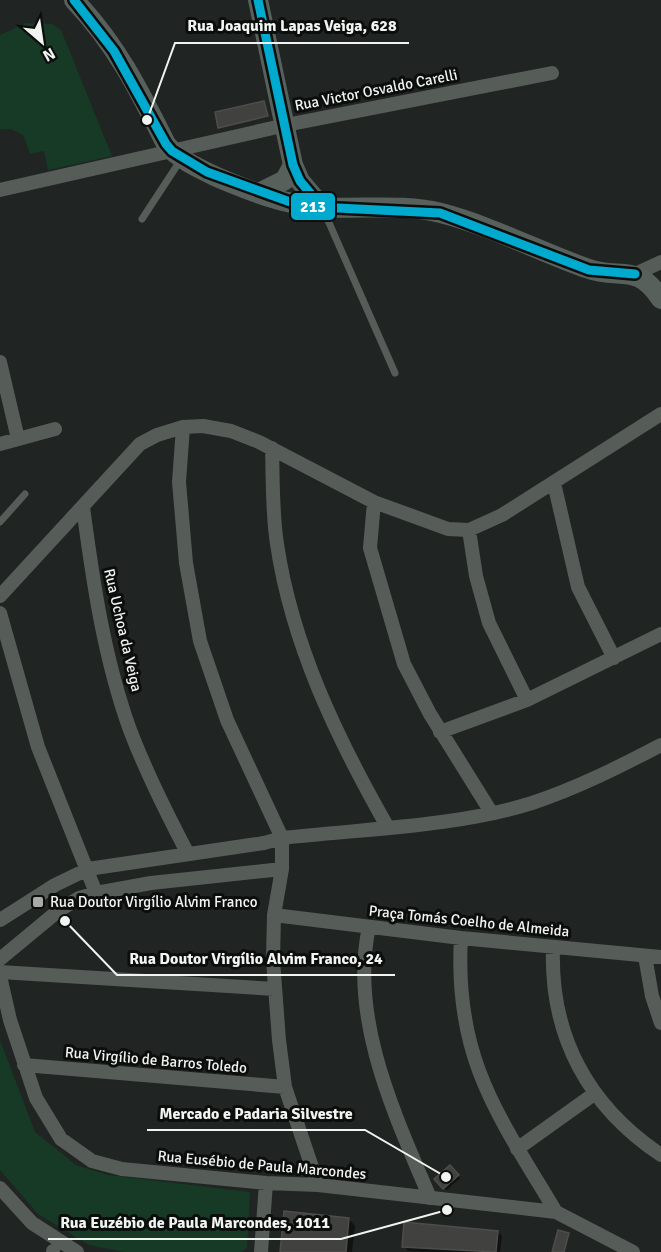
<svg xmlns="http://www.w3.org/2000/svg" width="661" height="1252" font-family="Signika,sans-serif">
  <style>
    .green { fill: #163a26 }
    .shadow { fill: #0007 }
    .building { fill: #414140; stroke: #4d4d4c; stroke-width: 1.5 }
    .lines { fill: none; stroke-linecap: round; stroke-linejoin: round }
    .service { stroke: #565d58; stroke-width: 7 }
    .minor { stroke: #565d58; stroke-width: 14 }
    .secondary { stroke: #57605a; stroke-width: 20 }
    .bus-1-casing { stroke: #0b0e0c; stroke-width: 14 }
    .bus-1 { stroke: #00a9ce; stroke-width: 9 }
    .poi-dot { fill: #a8aca9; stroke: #0b0e0c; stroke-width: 2 }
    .labels { text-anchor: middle; stroke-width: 6; stroke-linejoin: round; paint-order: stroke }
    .street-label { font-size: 15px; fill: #f1f5f2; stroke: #0b0e0c }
    .poi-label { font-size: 15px; fill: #f1f5f2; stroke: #0b0e0c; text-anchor: start }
    .leader { fill: none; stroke: #f1f5f2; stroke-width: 2 }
    .callout-dot { fill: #f1f5f2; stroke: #0b0e0c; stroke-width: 2 }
    .callout-label { font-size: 16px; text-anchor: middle; font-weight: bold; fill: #f1f5f2; stroke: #0b0e0c; stroke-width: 6; stroke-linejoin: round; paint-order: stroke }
    .line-badge { stroke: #0b0e0c; stroke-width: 2 }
    .badge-label { font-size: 16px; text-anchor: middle; font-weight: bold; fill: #fff }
  </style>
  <rect width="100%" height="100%" fill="#202422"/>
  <path class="green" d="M 26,23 L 52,24 L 61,30 L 112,156 L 48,170 L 44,151 L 30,154 L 24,136 L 11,129 L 0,129 L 0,35 Z
    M 0,1040 L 35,1132 L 76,1165 L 108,1175 L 250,1192 L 247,1248 L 241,1252 L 124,1252 L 89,1245 L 38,1214 L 0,1170 Z"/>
  <path class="shadow" d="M 264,102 L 268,117 L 220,127 Z
    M 450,1167 L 460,1178 L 447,1190 L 436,1179 Z
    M 349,1219 L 355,1226 L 352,1252 L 281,1252 Z
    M 498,1232 L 502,1236 L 500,1252 L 424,1252 L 408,1251 L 404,1246 Z"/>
  <path class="building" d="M 264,101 L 268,116 L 218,128 L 215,112 Z
    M 450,1165 L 459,1175 L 443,1189 L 434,1179 Z
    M 284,1211 L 349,1218 L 346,1252 L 280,1252 Z
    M 404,1222 L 498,1231 L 496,1252 L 402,1247 Z
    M 558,1230 L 569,1233 L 564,1252 L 552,1252 Z"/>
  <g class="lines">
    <path class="service" d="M 323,209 L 395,373
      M 142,219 L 180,161
      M 0,522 L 25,494"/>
    <path class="minor" d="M 0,190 L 286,125 L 552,73
      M 635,274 L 661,262
      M 0,362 L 18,439
      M 183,427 L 179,482 L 186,563 L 200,641 L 227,720 L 282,838 L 282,869 L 274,915 L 273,960 L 279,1040 L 285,1087 L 318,1185
      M 0,444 L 55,429
      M 272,448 C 273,479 272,512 277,544 C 292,645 337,738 387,826
      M 554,483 L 578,587 L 614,658
      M 374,502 L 370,548 L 404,664 L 430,714 L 491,812
      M 83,507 C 93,582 104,658 130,730 C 146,772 167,814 188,854
      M 469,530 L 476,576 L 489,623 L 527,700
      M 0,596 L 140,444 L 157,435 L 183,427 L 203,426 L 231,431 L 259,442 L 374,502 L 448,529 L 469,530 L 502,515 L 661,414
      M 0,613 L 38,747 L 96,893
      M 440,732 L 527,700 L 661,634
      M 274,915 L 461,938 L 661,957
      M 0,920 L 55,885 L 88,869 L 264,843 L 282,838 C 361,829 456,827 532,803 C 577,788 619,767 661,745
      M 369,927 C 349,1019 395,1115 430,1198
      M 461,938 C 454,1058 498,1115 556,1212
      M 553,948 C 550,1036 588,1106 661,1155
      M 645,956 L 652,996 L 661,1023
      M 0,959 L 58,911 L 79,898 L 96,893 L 151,883 L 282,869
      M 0,972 L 275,989
      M 0,976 L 10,1020 L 36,1098 L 61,1139 L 92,1161 L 122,1169 L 266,1183 L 318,1185 L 556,1212 L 633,1252
      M 24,1065 L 285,1087
      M 517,1149 L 594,1094
      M 0,1188 L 32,1223 L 77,1252
      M 53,1252 L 53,1251
      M 261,1252 L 266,1183"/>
    <path class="secondary" d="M 74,0 C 116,44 139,90 166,144 C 179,160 200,169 219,178 C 250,191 285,205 319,207 C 358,210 403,203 441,213 C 491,226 538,251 586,268 C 620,281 636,261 661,299
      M 258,0 L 293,165 L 300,181 L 322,207
      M 259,193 L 285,180 L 293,165"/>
    <defs>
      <path id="bus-1" d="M 74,0 L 114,51 L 166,144 L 172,151 L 207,172 L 293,203 L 317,207 L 440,213 L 589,270 L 635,274
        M 258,0 L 293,165 L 300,181 L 322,207"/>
    </defs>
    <use href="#bus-1" class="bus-1-casing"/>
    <use href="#bus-1" class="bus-1"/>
  </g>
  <rect class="poi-dot" x="32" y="896" width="12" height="12" rx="3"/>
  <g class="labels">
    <g class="street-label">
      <text transform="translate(376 90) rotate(-11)" y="5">Rua Victor Osvaldo Carelli</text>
      <text transform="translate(123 630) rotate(77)" y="5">Rua Uchoa da Veiga</text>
      <text transform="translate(469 921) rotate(6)" y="5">Praça Tomás Coelho de Almeida</text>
      <text transform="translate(156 1060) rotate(5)" y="5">Rua Virgílio de Barros Toledo</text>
      <text transform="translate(262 1165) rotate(5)" y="5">Rua Eusébio de Paula Marcondes</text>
    </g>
    <g class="poi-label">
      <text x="50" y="907">Rua Doutor Virgílio Alvim Franco</text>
    </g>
  </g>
  <path class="leader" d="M147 120L175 43H409M65 921L117 975H395M446 1177L365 1130H147M447 1210L341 1239H48"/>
  <g class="callout-dot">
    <circle cx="147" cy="120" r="6"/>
    <circle cx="65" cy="921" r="6"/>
    <circle cx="446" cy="1177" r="6"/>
    <circle cx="447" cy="1210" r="6"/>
  </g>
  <g class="callout-label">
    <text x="292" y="31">Rua Joaquim Lapas Veiga, 628</text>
    <text x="256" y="964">Rua Doutor Virgílio Alvim Franco, 24</text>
    <text x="256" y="1119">Mercado e Padaria Silvestre</text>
    <text x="195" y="1228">Rua Euzébio de Paula Marcondes, 1011</text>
  </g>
  <rect class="line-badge" x="290" y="192" width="46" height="29" rx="6" fill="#00a9ce"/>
  <g class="badge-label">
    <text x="313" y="212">213</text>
  </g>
  <g transform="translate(42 42) rotate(151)" stroke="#0b0e0c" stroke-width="4.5" paint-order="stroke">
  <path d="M0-4.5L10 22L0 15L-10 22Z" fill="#f1f5f2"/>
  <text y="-9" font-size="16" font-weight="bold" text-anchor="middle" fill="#f1f5f2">N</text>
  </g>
</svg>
